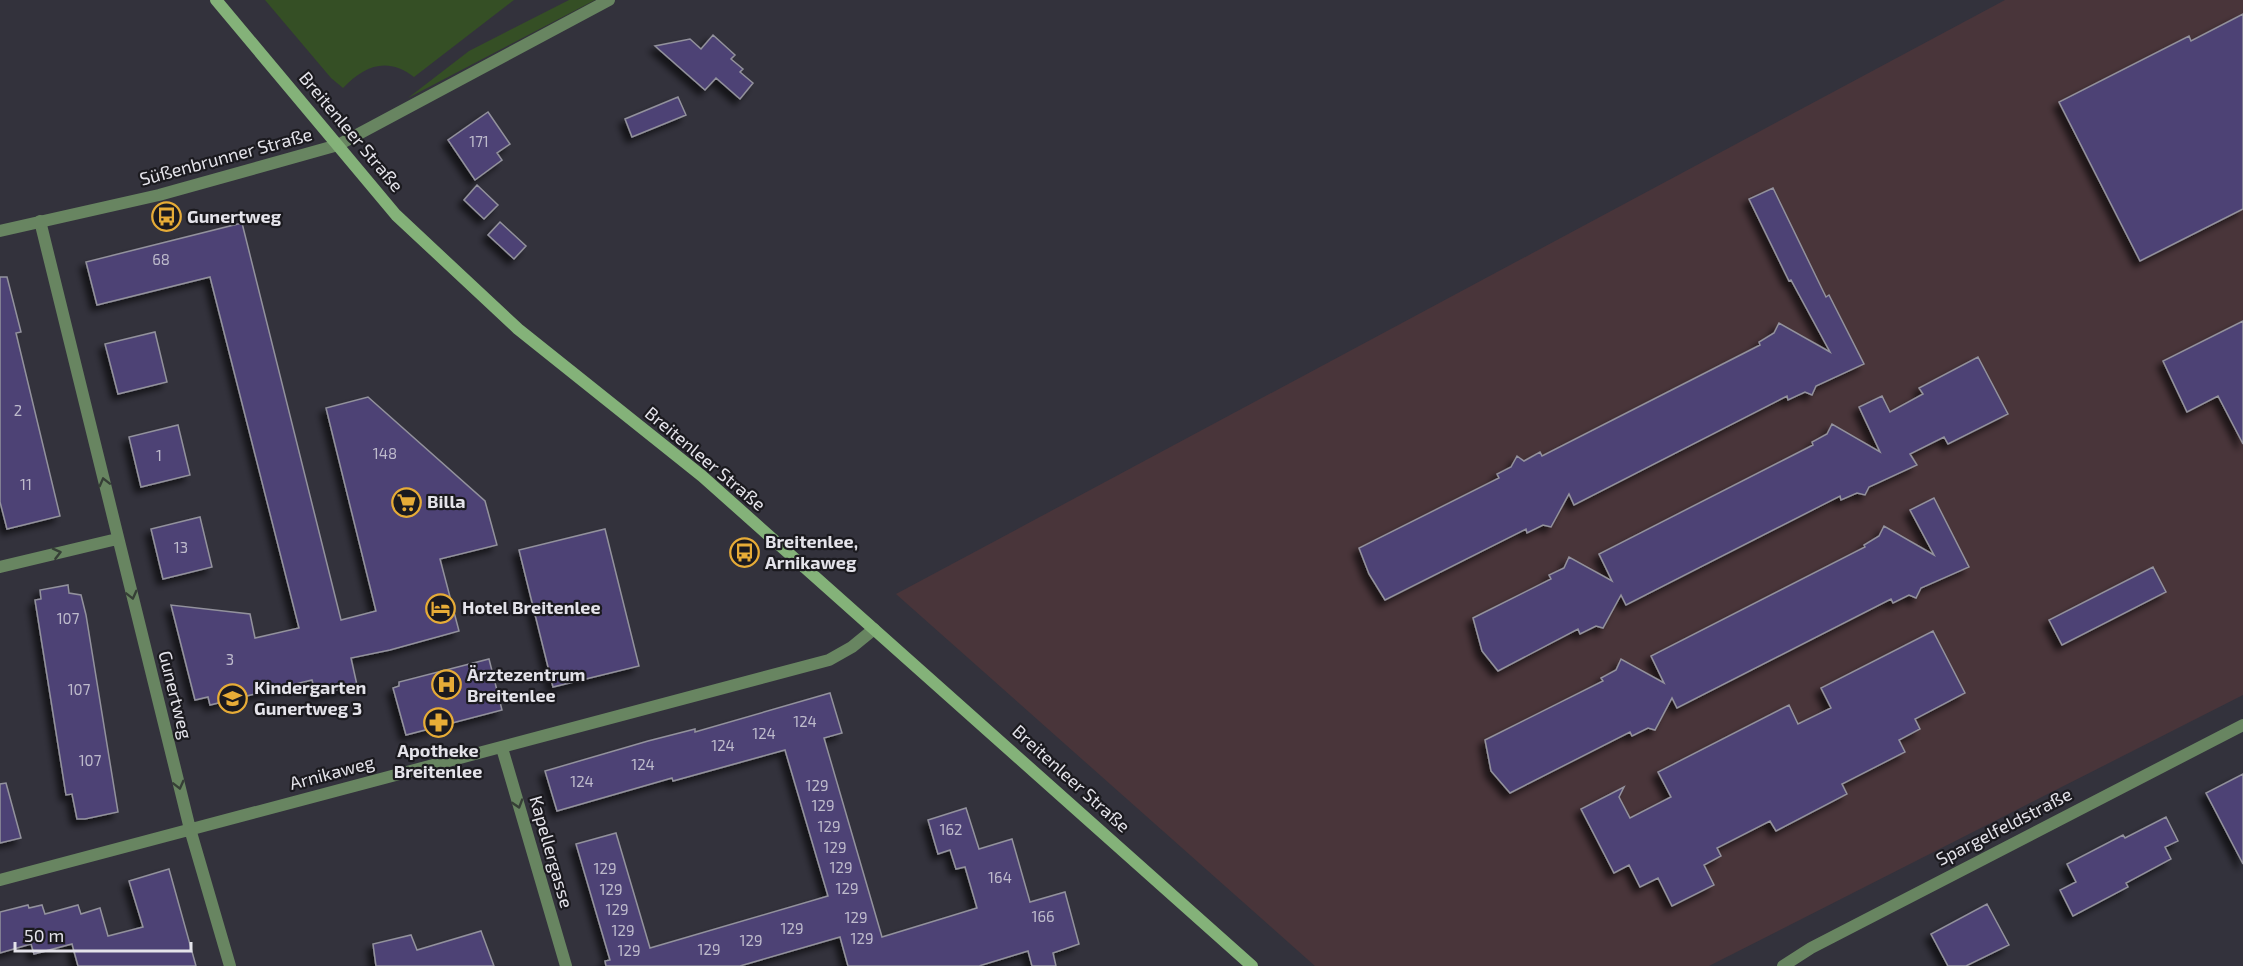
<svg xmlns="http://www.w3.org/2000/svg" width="2243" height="966" font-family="'Exo 2',sans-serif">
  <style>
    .commercial { fill: #49353a }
    .green { fill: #354f25 }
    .building { fill: #4d4374; stroke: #93929d; stroke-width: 1.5; filter: url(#shadow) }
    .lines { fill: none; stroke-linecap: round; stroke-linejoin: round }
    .minor { stroke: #688561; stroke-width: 12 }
    .tertiary { stroke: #688561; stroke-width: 12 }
    .secondary { stroke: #84b279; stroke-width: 12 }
    .oneway { stroke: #363f36 }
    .labels { text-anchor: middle; stroke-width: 4.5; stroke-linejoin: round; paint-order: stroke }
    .number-label { font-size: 15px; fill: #bebbcc }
    .street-label { font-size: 18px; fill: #e4e3ea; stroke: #1b1a1f }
    .poi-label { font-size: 18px; font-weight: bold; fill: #e4e3ea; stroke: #1b1a1f; text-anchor: start }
  </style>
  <defs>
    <filter id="shadow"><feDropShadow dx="-5.5" dy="5.5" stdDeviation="3" flood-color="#0009"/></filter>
  </defs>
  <rect width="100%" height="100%" fill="#33323c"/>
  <path class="commercial" d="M 2005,0 L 2243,0 L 2243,695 L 1709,966 L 1315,966 L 896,594 Z"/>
  <path class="green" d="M 265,0 L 514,0 L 414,77 C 387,56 364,66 343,88 L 331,78 Z
    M 569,0 L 595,0 L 408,98 L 469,51 Z"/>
  <path class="building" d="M 2243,14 L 2243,209 L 2140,261 L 2059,102 L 2189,36 L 2191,41 Z
    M 713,35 L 735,55 L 731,59 L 743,69 L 740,72 L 753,83 L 740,99 L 716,78 L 705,90 L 655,46 L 690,39 L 701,49 Z
    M 678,97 L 686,115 L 632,137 L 625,119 Z
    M 488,112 L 510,144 L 497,153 L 502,160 L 475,180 L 448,140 Z
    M 477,185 L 498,205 L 484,219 L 464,200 Z
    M 1773,188 L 1826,297 L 1829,295 L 1864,364 L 1816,386 L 1812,395 L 1805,392 L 1788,400 L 1787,396 L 1574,505 L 1569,494 L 1551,527 L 1543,525 L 1527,533 L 1526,529 L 1385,600 L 1369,574 L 1359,548 L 1499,478 L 1497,474 L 1511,467 L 1517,456 L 1524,461 L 1540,452 L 1542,456 L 1760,345 L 1759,342 L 1774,333 L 1779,323 L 1830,352 L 1791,280 L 1789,281 L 1749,199 Z
    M 500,222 L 526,246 L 514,259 L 488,235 Z
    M 242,223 L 341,620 L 376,611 L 326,408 L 368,397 L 485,501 L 497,545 L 440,559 L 459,631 L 390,650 L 351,658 L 357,685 L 316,695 L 312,680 L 210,705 L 208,697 L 195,700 L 171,605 L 250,614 L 255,638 L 299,628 L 210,277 L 97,305 L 86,262 Z
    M 0,277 L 7,277 L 21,332 L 16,333 L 60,516 L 7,529 L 0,502 Z
    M 2243,321 L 2243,444 L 2218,396 L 2187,412 L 2163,361 Z
    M 155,332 L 167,382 L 118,394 L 105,344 Z
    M 1978,357 L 2008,414 L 1948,444 L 1944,437 L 1910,454 L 1917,465 L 1869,487 L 1865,495 L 1857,493 L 1841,500 L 1840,496 L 1626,605 L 1621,595 L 1603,628 L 1596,626 L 1580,634 L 1578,629 L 1498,671 L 1482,651 L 1473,618 L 1551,579 L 1549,575 L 1564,568 L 1569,557 L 1612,581 L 1599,554 L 1813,445 L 1812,442 L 1827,434 L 1832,424 L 1880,452 L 1859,407 L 1882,396 L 1890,412 L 1923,394 L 1919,388 Z
    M 178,425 L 190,475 L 141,487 L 129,437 Z
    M 1934,498 L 1969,567 L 1921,588 L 1916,598 L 1909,595 L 1893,603 L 1891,599 L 1677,708 L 1672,698 L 1655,730 L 1648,728 L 1632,736 L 1630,732 L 1510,793 L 1491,771 L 1485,740 L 1603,681 L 1601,678 L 1616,670 L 1621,659 L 1664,683 L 1651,656 L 1865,547 L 1864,545 L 1879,536 L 1884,526 L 1934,555 L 1910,510 Z
    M 200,517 L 212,567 L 163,579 L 151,529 Z
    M 605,529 L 639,666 L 553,687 L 519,550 Z
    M 2153,567 L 2166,592 L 2062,645 L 2049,620 Z
    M 68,585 L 69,593 L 81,595 L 86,615 L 118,812 L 85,819 L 77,819 L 72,794 L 66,795 L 35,600 L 41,599 L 40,590 Z
    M 1933,631 L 1965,693 L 1915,719 L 1920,729 L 1899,740 L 1905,752 L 1842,784 L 1847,794 L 1776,831 L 1770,821 L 1717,848 L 1721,856 L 1704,865 L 1714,885 L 1672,906 L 1658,878 L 1640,887 L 1629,865 L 1614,873 L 1581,809 L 1624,787 L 1619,797 L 1630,818 L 1671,797 L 1658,772 L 1789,705 L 1798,724 L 1831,708 L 1821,688 Z
    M 489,659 L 502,710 L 406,735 L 393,688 L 399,686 L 399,682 Z
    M 830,693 L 842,733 L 824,738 L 882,937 L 977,908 L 965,867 L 956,869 L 950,850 L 938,854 L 928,820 L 966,808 L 979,849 L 1012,839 L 1030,902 L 1065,892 L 1079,944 L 1053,953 L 1056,966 L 1032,966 L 1028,951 L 979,966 L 848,966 L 840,937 L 740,966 L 606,966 L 605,961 L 610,960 L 576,844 L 616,833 L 650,948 L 828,896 L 785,750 L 673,781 L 672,778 L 557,811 L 545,771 L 648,741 L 695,729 L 695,732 Z
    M 2243,774 L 2243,864 L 2206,793 Z
    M 6,783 L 21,838 L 0,843 L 0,784 Z
    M 2166,817 L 2178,841 L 2165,847 L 2171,859 L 2126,883 L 2128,887 L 2073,916 L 2060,890 L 2076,882 L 2067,864 L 2123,835 L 2125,838 Z
    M 169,869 L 196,966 L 78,966 L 72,944 L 34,954 L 31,944 L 0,953 L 0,912 L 28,905 L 29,908 L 42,905 L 45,914 L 78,905 L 81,914 L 100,908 L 108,936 L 143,927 L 129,881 Z
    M 1987,904 L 2009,945 L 1966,966 L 1948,966 L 1931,934 Z
    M 481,931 L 494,966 L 376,966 L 373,944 L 411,935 L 417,950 Z"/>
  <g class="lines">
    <path class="minor" d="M 40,221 L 190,829 L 230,966
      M 0,567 L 117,539
      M 502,748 L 566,966
      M 0,880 L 829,660 L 852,647 L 874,629
      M 1783,966 L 1811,948 L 2243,725"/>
    <path class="tertiary" d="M 0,231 L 159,195 L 338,145 L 609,0"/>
    <path class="secondary" d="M 216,0 L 396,215 L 518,329 L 702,476 L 1252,966"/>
  </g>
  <defs><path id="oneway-chevron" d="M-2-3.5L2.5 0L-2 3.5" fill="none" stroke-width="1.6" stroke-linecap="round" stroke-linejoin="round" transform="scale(1.5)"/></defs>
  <g class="oneway">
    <use href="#oneway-chevron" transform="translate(104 482) rotate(-104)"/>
    <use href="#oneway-chevron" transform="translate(57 553) rotate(-14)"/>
    <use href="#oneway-chevron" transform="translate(132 595) rotate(76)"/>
    <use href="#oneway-chevron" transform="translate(179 785) rotate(76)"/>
    <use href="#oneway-chevron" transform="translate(518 804) rotate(73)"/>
  </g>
  <defs>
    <symbol id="bus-ring" viewBox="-11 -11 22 22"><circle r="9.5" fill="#1b1a1f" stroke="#e7ac37" stroke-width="1.5"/><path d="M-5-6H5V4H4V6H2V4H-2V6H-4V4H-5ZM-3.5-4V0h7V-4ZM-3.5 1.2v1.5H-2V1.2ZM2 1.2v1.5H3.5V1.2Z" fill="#e7ac37"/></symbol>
    <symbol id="supermarket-ring" viewBox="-11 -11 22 22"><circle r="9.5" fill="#1b1a1f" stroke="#e7ac37" stroke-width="1.5"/><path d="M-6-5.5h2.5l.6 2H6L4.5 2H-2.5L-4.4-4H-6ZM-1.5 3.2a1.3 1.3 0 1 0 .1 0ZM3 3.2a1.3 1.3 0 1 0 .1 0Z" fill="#e7ac37"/></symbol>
    <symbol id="hotel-ring" viewBox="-11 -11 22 22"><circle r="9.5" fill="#1b1a1f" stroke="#e7ac37" stroke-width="1.5"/><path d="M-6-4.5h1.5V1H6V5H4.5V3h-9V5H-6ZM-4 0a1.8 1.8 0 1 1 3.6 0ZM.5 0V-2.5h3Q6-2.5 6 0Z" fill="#e7ac37"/></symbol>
    <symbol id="hospital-ring" viewBox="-11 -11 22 22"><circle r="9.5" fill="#1b1a1f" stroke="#e7ac37" stroke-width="1.5"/><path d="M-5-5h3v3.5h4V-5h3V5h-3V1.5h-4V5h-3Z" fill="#e7ac37"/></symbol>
    <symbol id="school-ring" viewBox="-11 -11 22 22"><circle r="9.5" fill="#1b1a1f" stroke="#e7ac37" stroke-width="1.5"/><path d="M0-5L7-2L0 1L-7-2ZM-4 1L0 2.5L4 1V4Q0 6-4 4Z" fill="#e7ac37"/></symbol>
    <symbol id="pharmacy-ring" viewBox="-11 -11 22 22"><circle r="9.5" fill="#1b1a1f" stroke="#e7ac37" stroke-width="1.5"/><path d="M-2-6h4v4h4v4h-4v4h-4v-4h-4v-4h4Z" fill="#e7ac37"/></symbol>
  </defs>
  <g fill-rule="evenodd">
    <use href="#bus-ring" x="150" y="200" width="33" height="33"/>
    <use href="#supermarket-ring" x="390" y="486" width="33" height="33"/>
    <use href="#bus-ring" x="728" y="536" width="33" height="33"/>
    <use href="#hotel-ring" x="424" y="592" width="33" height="33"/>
    <use href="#hospital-ring" x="430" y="668" width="33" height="33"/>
    <use href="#school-ring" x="216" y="682" width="33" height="33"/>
    <use href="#pharmacy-ring" x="422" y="706" width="33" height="33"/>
  </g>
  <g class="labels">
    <g class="number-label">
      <text x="479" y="147">171</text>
      <text x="161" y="265">68</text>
      <text x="18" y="416">2</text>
      <text x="385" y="459">148</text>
      <text x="159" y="461">1</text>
      <text x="26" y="490">11</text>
      <text x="181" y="553">13</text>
      <text x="68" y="624">107</text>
      <text x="230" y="665">3</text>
      <text x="79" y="695">107</text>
      <text x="805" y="727">124</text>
      <text x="764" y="739">124</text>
      <text x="723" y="751">124</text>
      <text x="90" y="766">107</text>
      <text x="643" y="770">124</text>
      <text x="582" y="787">124</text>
      <text x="817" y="791">129</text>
      <text x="823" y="811">129</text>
      <text x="829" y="832">129</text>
      <text x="951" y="835">162</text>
      <text x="835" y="853">129</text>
      <text x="841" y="873">129</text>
      <text x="605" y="874">129</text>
      <text x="1000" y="883">164</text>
      <text x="847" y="894">129</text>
      <text x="611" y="895">129</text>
      <text x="617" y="915">129</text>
      <text x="1043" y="922">166</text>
      <text x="856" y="923">129</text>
      <text x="792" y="934">129</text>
      <text x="623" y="936">129</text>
      <text x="862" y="944">129</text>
      <text x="751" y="946">129</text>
      <text x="709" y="955">129</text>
      <text x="629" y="956">129</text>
    </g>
    <g class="street-label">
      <text transform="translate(351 132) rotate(50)" y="6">Breitenleer Straße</text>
      <text transform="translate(226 157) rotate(-15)" y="6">Süßenbrunner Straße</text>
      <text transform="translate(705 459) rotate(40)" y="6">Breitenleer Straße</text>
      <text transform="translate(175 695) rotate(76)" y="6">Gunertweg</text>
      <text transform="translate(332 773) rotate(-15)" y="6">Arnikaweg</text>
      <text transform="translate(1071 779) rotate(42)" y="6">Breitenleer Straße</text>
      <text transform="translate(2004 827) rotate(-27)" y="6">Spargelfeldstraße</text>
      <text transform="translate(551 852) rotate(74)" y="6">Kapellergasse</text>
    </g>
    <g class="poi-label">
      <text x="187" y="223">Gunertweg</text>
      <text x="427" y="508">Billa</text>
      <text x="765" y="548">Breitenlee,<tspan x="765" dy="21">Arnikaweg</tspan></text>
      <text x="462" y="614">Hotel Breitenlee</text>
      <text x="467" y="681">Ärztezentrum<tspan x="467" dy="21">Breitenlee</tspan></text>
      <text x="254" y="694">Kindergarten<tspan x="254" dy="21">Gunertweg 3</tspan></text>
      <text x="438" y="757" text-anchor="middle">Apotheke<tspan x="438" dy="21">Breitenlee</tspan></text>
    </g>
  </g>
  <path d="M15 942v9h176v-9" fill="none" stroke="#e4e3ea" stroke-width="3"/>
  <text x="24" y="942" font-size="18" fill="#e4e3ea" stroke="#1b1a1f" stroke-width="4.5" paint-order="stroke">50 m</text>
</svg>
